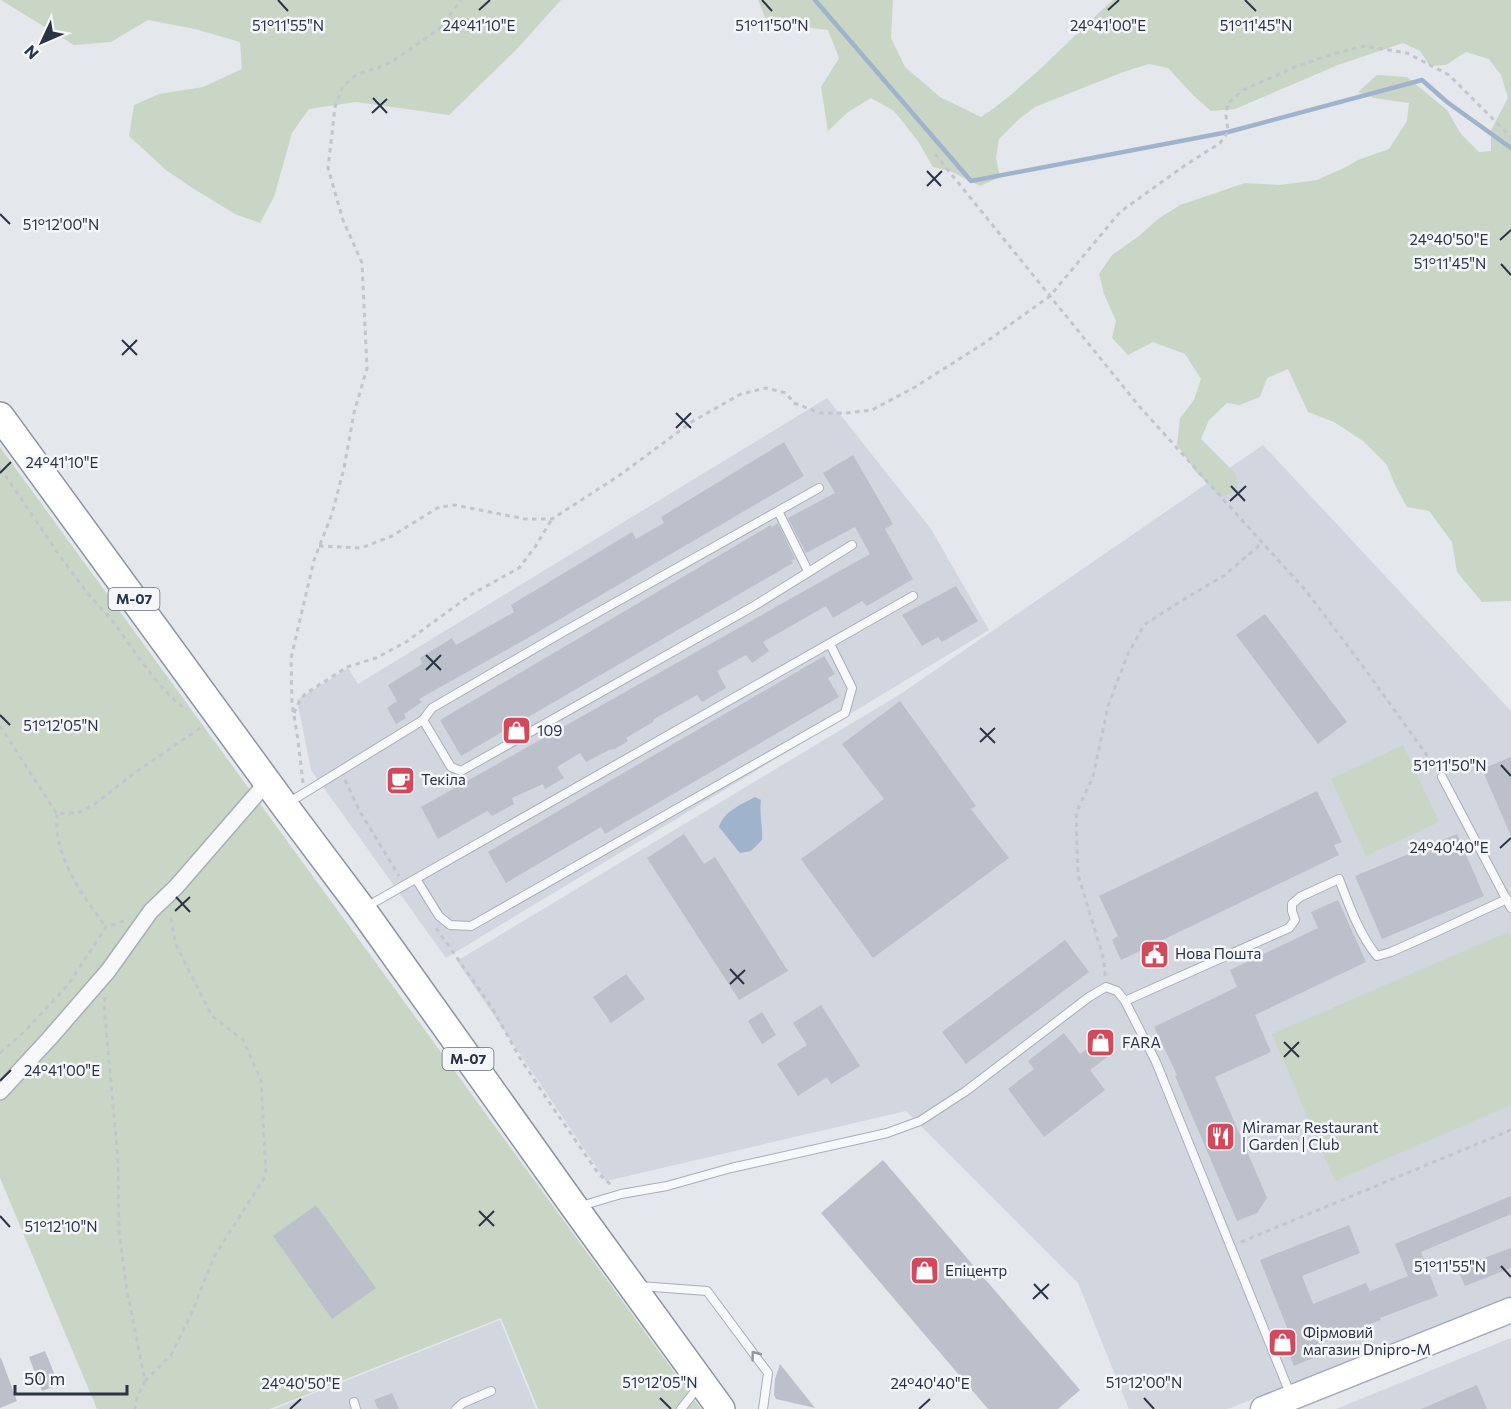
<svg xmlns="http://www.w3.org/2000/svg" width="1511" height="1409" font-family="Commissioner,sans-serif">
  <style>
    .built { fill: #d2d6de }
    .green { fill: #c9d6c5 }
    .water { fill: #9fb4cc }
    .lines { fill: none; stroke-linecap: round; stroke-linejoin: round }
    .stream { stroke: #9fb4cc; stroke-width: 4.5 }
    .building { fill: #bbc0ca }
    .lane-casing { stroke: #a9aeb7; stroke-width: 10 }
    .street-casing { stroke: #a9aeb7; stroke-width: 18 }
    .primary-casing { stroke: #a3abb8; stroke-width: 27 }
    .highway-casing { stroke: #8b94a3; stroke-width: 30 }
    .path { stroke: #c2c5cb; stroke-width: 3; stroke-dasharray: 4.5 4.5; stroke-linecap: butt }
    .lane { stroke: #f7f8fa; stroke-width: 8 }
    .street { stroke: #f7f8fa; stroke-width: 15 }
    .primary { stroke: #fff; stroke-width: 24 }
    .highway { stroke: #fff; stroke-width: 27 }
    .oneway { stroke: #9196a0 }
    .ticks { fill: none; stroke: #2b3445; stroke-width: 2 }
    .labels { text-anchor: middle; stroke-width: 5; stroke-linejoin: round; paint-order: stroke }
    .shield { fill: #f4f6f9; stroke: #676e7b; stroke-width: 1.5 }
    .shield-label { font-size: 14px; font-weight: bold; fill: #2b3445 }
    .poi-label { font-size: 15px; fill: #2b3445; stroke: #f4f6f9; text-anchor: start }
    .ticks-label { font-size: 15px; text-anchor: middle; fill: #2b3445; stroke: #f4f6f9; stroke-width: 5; stroke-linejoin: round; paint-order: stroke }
  </style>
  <rect width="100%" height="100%" fill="#e4e7ec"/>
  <path class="built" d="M 827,398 L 931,529 L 989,630 L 446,958 L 311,770 L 297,700 L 348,668 L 358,684 Z
    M 1263,445 L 1511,711 L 1511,1297 L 1228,1409 L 1129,1409 L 1078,1283 L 906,1111 L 606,1181 L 457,961 L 902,693 Z
    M 500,1320 L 536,1409 L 274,1409 Z
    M 1511,1338 L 1511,1409 L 1336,1409 Z"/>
  <path class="green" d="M 1,0 L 561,0 L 516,50 L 449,115 L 356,102 L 309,109 L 292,133 L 274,197 L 260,223 L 235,214 L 194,189 L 166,170 L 129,136 L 134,105 L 159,94 L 203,87 L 242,69 L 240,42 L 195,29 L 148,20 L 111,42 L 74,45 Z
    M 758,0 L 893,0 L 891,38 L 905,67 L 940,97 L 981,117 C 1030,84 1069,39 1113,0 L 1511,0 L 1511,601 L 1482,602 L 1457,572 L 1452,542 L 1429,511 L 1407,507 L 1395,485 L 1387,465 L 1363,441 L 1334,422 L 1308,412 L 1288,369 L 1267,378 L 1260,397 L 1239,405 L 1227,403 L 1209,420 L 1201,439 L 1236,474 L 1238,491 L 1221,497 L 1196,472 L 1177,445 L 1180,418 L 1194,400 L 1201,379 L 1185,354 L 1153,342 L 1128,355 L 1112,338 L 1116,321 L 1104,294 L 1099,274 L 1112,255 L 1139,236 L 1158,219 L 1180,205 L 1245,183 L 1280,185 L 1317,180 L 1346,167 L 1358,160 L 1389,149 L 1407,121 L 1409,103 L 1374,98 L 1358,92 L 1377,75 L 1407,77 L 1447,110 L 1461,134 L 1479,152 L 1491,151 L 1491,130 L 1508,98 L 1501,75 L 1489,59 L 1466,52 L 1446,65 L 1430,66 L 1420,51 L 1403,43 L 1338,65 L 1235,109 L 1211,111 L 1194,96 L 1168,68 L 1149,64 L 1123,72 L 1035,107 L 1019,119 L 999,139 L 996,158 L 1000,177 L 980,186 L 950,171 L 933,167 L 918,141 L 894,111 L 871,98 L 848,112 L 828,131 L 821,87 L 839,58 L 828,30 L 767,22 Z
    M 0,447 L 701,1409 L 538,1409 L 501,1318 L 270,1409 L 97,1409 L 0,1178 Z
    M 1403,745 L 1439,822 L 1366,856 L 1331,779 Z
    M 1508,932 L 1511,939 L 1511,1105 L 1335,1181 L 1272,1034 Z"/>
  <path class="water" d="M 755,797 L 761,800 C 759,814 763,827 762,840 L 751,851 L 740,853 L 719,827 C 724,811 742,804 755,797 Z"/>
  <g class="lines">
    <path class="stream" d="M 815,0 L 971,181 L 1228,132 L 1422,80 L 1447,102 L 1511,148"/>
  </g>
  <path class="building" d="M 784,442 L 804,476 L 526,639 L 419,699 L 422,702 L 404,714 L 406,718 L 396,724 L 387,708 L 397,701 L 388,685 L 422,664 L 420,658 L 452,638 L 456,645 L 514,612 L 511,605 L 632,532 L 636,539 L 664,523 L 661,517 Z
    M 853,455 L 893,524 L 885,529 L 913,579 L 867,606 L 862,601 L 833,618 L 826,606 L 763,642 L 769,651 L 752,663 L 746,655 L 717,671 L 726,688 L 702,702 L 697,695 L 654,719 L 653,722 L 626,738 L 628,741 L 615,749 L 609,750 L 586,762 L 580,753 L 557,767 L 564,778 L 545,789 L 543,784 L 512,798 L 514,804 L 492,816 L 487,811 L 438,839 L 421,807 L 870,554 L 855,527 L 806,553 L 788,518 L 835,493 L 823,473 Z
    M 778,523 L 795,559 L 791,561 L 793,563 L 461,756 L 440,720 L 771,525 L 772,527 Z
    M 956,586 L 978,621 L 942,642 L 938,637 L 922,646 L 902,615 Z
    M 1265,614 L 1347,722 L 1318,744 L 1236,635 Z
    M 824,656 L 835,674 L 828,678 L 839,697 L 605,834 L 601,827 L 506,883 L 488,852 Z
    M 900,701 L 976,806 L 971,809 L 1009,858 L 873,958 L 801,859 L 884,799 L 842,744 Z
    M 1511,757 L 1511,836 L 1482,769 Z
    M 1317,791 L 1342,842 L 1334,845 L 1339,855 L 1121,960 L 1112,940 L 1118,936 L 1099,896 Z
    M 684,834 L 704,864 L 715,857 L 788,971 L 739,1000 L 647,858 Z
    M 1457,834 L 1484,896 L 1382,939 L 1355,876 Z
    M 1338,900 L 1366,962 L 1255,1015 L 1271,1052 L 1215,1077 L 1267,1198 L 1257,1213 L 1237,1221 L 1175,1076 L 1177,1075 L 1154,1027 L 1237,987 L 1230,970 L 1318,928 L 1311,912 Z
    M 1065,940 L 1089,972 L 966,1064 L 942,1032 Z
    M 626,974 L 645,999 L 611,1023 L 593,997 Z
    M 821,1005 L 860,1066 L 831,1084 L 827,1077 L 798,1096 L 777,1064 L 807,1045 L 793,1023 Z
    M 762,1012 L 776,1035 L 762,1044 L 748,1021 Z
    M 1064,1033 L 1080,1054 L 1099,1040 L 1110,1055 L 1090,1070 L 1105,1090 L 1044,1137 L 1008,1089 L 1034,1069 L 1028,1061 Z
    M 883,1160 L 1080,1390 L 1058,1409 L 988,1409 L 821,1213 Z
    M 1511,1196 L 1511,1214 L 1421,1252 L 1438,1296 L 1380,1318 L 1381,1320 L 1316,1345 L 1320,1355 L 1294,1366 L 1287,1348 L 1294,1345 L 1260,1260 L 1349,1225 L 1360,1253 L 1302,1276 L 1313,1304 L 1366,1283 L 1370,1291 L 1408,1276 L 1395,1244 Z
    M 316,1205 L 376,1288 L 332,1319 L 273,1236 Z
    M 1511,1248 L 1511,1268 L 1465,1286 L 1457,1268 Z
    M 45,1351 L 59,1385 L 42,1391 L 29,1357 Z
    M 0,1358 L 1,1358 L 17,1401 L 0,1408 Z
    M 780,1364 L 815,1408 L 776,1399 L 774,1395 L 775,1379 Z
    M 1477,1385 L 1487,1409 L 1421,1409 Z
    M 392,1393 L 399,1409 L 378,1409 L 374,1400 Z"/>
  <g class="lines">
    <defs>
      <path id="lane" d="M 778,511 L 808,571
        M 423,720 L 451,767 L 461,771 L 754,606 L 852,545
        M 1442,777 L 1511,908
        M 288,803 L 423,720 L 432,708 L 563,632 L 819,488
        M 416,879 L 439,916 L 450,925 L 471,926 L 845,713 L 852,688 L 830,644
        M 366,907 L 913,596
        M 1125,1001 L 1289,928 L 1295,920 L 1292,911 L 1292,904 L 1300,897 L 1339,879 C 1349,905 1359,934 1377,956 L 1391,952 L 1436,932 L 1507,899
        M 581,1206 L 621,1194 L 667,1186 L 731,1168 L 887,1133 L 920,1121 L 966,1091 L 1089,997 L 1106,987 L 1117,991 L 1125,1001 L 1156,1062 L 1291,1396
        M 640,1286 L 707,1291 L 768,1373 L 763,1409
        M 354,1402 L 356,1409
        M 456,1409 L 463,1403 L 491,1391
        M 681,1409 L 699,1386"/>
      <path id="street" d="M 0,1092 L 49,1039 L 108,971 L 151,911 L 176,887 L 268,781"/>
      <path id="primary" d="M 1263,1409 L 1511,1310"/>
      <path id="highway" d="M 0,416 L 284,805 L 362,909 L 575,1208 L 721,1409"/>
    </defs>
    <use href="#lane" class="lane-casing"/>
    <use href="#street" class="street-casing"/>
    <use href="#primary" class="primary-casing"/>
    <use href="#highway" class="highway-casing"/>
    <path class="path" d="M 935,154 L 1139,406 L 1307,592 L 1365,669 L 1436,768
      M 0,468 C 29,509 55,552 87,592 C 95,603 106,612 114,623 C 135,651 159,691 187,710
      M 319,546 L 361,548 L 392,536 L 439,507 L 455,505 L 525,519 L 552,519 L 620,475 L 693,421 L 741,394 L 766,388 L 786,393 L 794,403 L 820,413 L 847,413 L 872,410 L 915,387 L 983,344 L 1050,296 L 1120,212 L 1184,166 L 1220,143 L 1228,132 L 1226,116 L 1228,103 L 1243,90 L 1297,66 L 1336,53 L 1365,46 L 1407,53 L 1449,75 L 1511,137
      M 294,713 L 300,700 L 305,694 L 347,667 L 376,658 L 406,642 L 472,594 L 519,568 L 535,547 L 552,519
      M 0,726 L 57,814 L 80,812 L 96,803 L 133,774 L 203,726
      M 345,780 L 359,810 L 399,876
      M 303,783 L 298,740 L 292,704 L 291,658 L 314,560 L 332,514 L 344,468 L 354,413 L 367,368 L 362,263 L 343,220 L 328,168 L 335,107 L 343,86 L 357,74 L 378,68 L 393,61 L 439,29 L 461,0
      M 57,814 C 57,822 56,830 58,837 C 64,871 86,900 106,927
      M 436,928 L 491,1006 L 520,1058 L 547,1099 L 598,1173 L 611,1185
      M 1105,976 L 1104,960 L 1078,875 L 1076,813 L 1093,777 L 1108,706 L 1128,654 L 1144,625 L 1181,601 L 1225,575 L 1262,543
      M 105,997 L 104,1006 L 118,1160 L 119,1233 L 127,1290 L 145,1381 L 137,1397 L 135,1409
      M 0,1053 L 24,1032 L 68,985 L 106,927 L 127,920
      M 1241,1242 L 1511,1130
      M 145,1381 L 171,1355 L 190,1317 L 214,1257 L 266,1175 L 261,1080 L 243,1040 L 212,1016 L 176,945 L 171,918 L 172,913"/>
    <use href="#lane" class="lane"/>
    <use href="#street" class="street"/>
    <use href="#primary" class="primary"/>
    <use href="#highway" class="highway"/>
  </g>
  <defs><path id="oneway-chevron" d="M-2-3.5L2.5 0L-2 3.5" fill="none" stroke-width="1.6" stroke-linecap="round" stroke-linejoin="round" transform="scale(1.5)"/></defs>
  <use class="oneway" href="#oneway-chevron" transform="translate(755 1355) rotate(-127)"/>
  <path class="ticks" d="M 278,0 L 288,11M 762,0 L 772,11M 1245,0 L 1256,11M 479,10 L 490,0M 1108,10 L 1119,0M 373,98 L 387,113M 372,113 L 387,99M 927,171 L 941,186M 927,186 L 942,171M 0,214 L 10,224M 1500,240 L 1511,230M 1501,264 L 1511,275M 122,340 L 137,355M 122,355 L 137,340M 676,413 L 691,428M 676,428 L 691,413M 0,473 L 11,462M 1231,486 L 1245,501M 1230,501 L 1246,486M 426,655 L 441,670M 426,670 L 441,655M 0,715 L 10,725M 980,728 L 995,743M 980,742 L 995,728M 1501,765 L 1511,776M 1500,848 L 1511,838M 176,897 L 190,912M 175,911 L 190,897M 730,969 L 744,984M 730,984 L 745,970M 1284,1042 L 1299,1057M 1284,1057 L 1299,1042M 0,1081 L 11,1070M 479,1211 L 494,1226M 0,1216 L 10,1227M 479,1226 L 494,1211M 1501,1266 L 1511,1277M 1034,1284 L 1048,1299M 1033,1299 L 1049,1284M 660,1398 L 671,1409M 1144,1398 L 1154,1409M 290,1409 L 301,1399M 919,1409 L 930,1399"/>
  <defs>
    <symbol id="shop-square" viewBox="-11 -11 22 22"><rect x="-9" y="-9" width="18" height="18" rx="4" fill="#d1495b" stroke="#f4f6f9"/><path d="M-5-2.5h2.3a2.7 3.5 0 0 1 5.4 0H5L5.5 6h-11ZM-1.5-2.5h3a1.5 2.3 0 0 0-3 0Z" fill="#fff"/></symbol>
    <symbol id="cafe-square" viewBox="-11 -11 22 22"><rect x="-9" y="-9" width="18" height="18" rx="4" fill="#d1495b" stroke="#f4f6f9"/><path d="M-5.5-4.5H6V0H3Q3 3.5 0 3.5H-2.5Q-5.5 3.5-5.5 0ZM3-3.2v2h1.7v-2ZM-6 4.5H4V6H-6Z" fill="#fff"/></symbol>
    <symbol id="civic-square" viewBox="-11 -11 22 22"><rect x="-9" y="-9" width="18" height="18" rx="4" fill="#d1495b" stroke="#f4f6f9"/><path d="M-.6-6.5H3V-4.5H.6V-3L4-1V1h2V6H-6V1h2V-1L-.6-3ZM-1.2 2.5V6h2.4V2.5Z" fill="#fff"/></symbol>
    <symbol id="restaurant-square" viewBox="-11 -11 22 22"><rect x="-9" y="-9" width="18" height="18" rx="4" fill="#d1495b" stroke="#f4f6f9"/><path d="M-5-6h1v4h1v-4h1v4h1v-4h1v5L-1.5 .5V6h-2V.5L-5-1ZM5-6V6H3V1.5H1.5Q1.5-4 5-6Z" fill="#fff"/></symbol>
  </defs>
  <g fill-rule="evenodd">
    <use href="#shop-square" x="500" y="714" width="33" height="33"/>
    <use href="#cafe-square" x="384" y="764" width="33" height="33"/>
    <use href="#civic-square" x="1138" y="938" width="33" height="33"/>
    <use href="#shop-square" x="1084" y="1026" width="33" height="33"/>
    <use href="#restaurant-square" x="1204" y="1120" width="33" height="33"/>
    <use href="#shop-square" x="908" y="1254" width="33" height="33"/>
    <use href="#shop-square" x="1266" y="1326" width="33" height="33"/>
  </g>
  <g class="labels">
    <g class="shield">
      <rect x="108.5" y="588" width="51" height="22" rx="4.5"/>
      <rect x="442.5" y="1048" width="51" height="22" rx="4.5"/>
    </g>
    <g class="shield-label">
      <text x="134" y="604">М-07</text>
      <text x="468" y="1064">М-07</text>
    </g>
    <g class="poi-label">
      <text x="537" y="736">109</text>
      <text x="421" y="785">Текіла</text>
      <text x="1175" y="959">Нова Пошта</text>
      <text x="1122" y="1048">FARA</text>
      <text x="1242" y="1133">Miramar Restaurant<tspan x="1242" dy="17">| Garden | Club</tspan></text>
      <text x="945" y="1276">Епіцентр</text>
      <text x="1303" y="1338">Фірмовий<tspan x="1303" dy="17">магазин Dnipro-M</tspan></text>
    </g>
  </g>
  <g class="ticks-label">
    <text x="479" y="31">24°41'10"E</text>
    <text x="1108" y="31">24°41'00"E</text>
    <text x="288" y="31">51°11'55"N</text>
    <text x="772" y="31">51°11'50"N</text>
    <text x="1256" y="31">51°11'45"N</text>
    <text x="61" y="230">51°12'00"N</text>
    <text x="1449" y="245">24°40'50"E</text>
    <text x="1450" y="269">51°11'45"N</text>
    <text x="62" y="468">24°41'10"E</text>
    <text x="61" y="731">51°12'05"N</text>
    <text x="1450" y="771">51°11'50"N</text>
    <text x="1449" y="853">24°40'40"E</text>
    <text x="62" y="1076">24°41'00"E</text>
    <text x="61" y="1232">51°12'10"N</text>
    <text x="1450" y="1272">51°11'55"N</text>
    <text x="660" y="1388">51°12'05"N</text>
    <text x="1144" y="1388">51°12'00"N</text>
    <text x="301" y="1389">24°40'50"E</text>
    <text x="930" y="1389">24°40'40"E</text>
  </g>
  <g transform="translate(42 42) rotate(226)" stroke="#f4f6f9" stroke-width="4.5" paint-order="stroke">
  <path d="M0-4.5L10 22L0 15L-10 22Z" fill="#2b3445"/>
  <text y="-9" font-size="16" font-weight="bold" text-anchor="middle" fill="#2b3445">N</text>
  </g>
  <path d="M15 1385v9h112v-9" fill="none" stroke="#2b3445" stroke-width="3"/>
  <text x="24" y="1385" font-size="18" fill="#2b3445" stroke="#f4f6f9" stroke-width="4.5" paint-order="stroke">50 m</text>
</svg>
